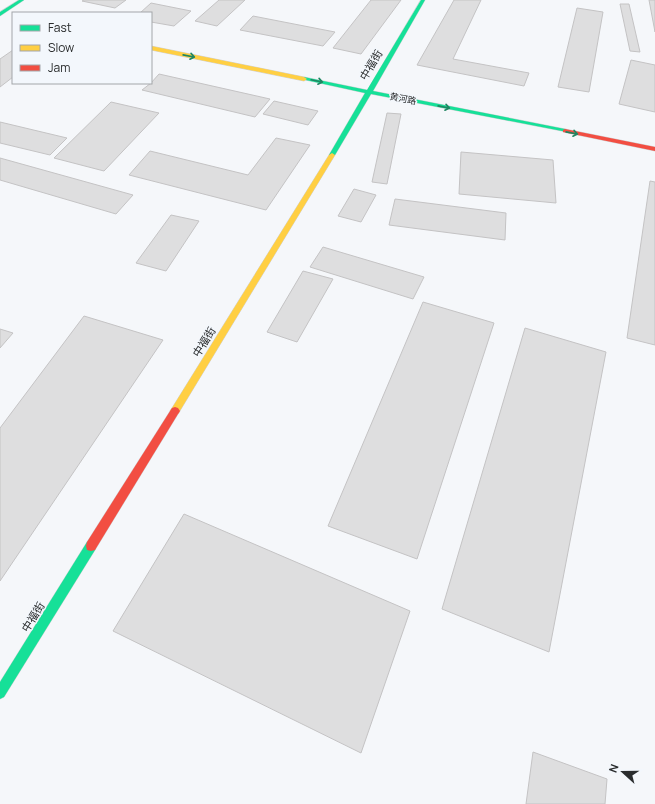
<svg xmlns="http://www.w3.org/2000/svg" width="655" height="804" font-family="Manrope,'Noto Sans SC',sans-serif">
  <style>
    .building { fill: #dededf; stroke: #c4c3c4 }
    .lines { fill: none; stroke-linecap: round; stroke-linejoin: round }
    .fast-casing { stroke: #d1d2d4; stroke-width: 1 }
    .slow-casing { stroke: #d1d2d4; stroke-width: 1 }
    .jam-casing { stroke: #d1d2d4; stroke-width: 1 }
    .fast { fill: #16e098; fill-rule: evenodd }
    .slow { fill: #ffcf43; fill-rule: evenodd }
    .jam { fill: #f24e42; fill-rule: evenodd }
    .oneway { stroke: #208662 }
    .labels { text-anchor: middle; stroke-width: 3; stroke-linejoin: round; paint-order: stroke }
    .far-street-label { font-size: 9px; fill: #2a2c2d; stroke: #f3f7fc }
    .street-label { font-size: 11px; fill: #2a2c2d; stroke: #f3f7fc }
  </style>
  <rect width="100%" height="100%" fill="#f5f7fa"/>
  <path class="building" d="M 84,0 L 126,0 L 115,8 L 82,1 Z
    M 219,0 L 245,0 L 217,26 L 195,21 Z
    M 371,0 L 401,0 L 361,54 L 333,48 Z
    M 454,0 L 481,0 L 453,59 L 529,73 L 524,86 L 417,65 Z
    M 649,0 L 655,0 L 655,32 Z
    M 151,3 L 191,11 L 174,26 L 151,22 L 151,13 L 140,13 Z
    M 620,4 L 629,4 L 640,52 L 630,51 Z
    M 577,8 L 603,12 L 589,92 L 558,87 Z
    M 253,16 L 335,32 L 323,46 L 240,30 Z
    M 13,50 L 13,77 L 0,87 L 0,59 Z
    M 631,60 L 655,65 L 655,112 L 619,104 Z
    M 159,74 L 270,99 L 255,117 L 142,90 L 151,83 Z
    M 274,101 L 318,111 L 308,125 L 263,114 Z
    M 111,102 L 159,113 L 104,171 L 54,158 Z
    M 387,113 L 401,114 L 387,184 L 372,182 Z
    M 0,122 L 67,138 L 50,155 L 0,143 Z
    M 276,138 L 310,145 L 266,210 L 129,175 L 150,151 L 248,175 Z
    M 461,152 L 553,160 L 556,203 L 459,194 Z
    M 0,158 L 133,195 L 116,214 L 0,180 Z
    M 650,181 L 655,182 L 655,345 L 627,338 Z
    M 354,189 L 376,195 L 361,222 L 338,216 Z
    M 395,199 L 506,213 L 505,240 L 389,225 Z
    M 171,215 L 199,221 L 166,271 L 136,263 Z
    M 323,247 L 424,277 L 413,299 L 310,267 Z
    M 303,271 L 333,279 L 297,342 L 267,332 Z
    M 423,302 L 494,323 L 417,559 L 328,526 Z
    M 84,316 L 163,340 L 0,581 L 0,428 Z
    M 525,328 L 606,352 L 549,652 L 442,609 Z
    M 0,329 L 13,333 L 0,348 Z
    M 184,514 L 410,611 L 361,753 L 113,631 Z
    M 533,752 L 607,779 L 605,804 L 526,804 Z"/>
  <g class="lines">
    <defs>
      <path id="fast" d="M 19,0 L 24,0 L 0,16 L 0,12 Z
        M 421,0 L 425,0 L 373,91 L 565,129 L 567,130 L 567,132 L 371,94 L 335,155 L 330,156 L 329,155 L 365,93 L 301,79 L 304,77 L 367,90 Z
        M 91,541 L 95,542 L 96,546 L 95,550 L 4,697 L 0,699 L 0,682 L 87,542 Z"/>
      <path id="slow" d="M 151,46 L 304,77 L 307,79 L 304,81 L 151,50 Z
        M 332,153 L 335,155 L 178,414 L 172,414 L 170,411 L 172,408 L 329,155 Z"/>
      <path id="jam" d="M 565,129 L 655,147 L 655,151 L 563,132 L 563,130 Z
        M 175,407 L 178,408 L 180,411 L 178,414 L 95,550 L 91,551 L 87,550 L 86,546 L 87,542 L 172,408 Z"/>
    </defs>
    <use href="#fast" class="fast-casing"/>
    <use href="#slow" class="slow-casing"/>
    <use href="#jam" class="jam-casing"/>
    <use href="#fast" class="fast"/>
    <use href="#slow" class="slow"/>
    <use href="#jam" class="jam"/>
  </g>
  <defs><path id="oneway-shaft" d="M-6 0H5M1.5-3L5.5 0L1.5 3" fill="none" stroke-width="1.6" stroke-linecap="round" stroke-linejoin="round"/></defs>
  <g class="oneway">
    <use href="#oneway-shaft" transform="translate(189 56) rotate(11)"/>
    <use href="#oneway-shaft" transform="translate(317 81) rotate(12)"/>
    <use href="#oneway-shaft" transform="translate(444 107) rotate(11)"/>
    <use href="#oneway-shaft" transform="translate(572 133) rotate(11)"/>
  </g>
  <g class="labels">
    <g class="far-street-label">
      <text transform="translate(403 99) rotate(11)" y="3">黄河路</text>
    </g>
    <g class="street-label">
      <text transform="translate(371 65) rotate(-59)" y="4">中福街</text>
      <text transform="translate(204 342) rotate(-58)" y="4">中福街</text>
      <text transform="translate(33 617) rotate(-58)" y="4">中福街</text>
    </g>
  </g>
  <rect x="12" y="12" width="140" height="72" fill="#f3f7fc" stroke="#a3a6a9"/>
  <rect x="20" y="25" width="20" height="6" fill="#16e098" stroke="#a3a6a9"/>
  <text x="48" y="32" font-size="12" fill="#2a2c2d">Fast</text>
  <rect x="20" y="45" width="20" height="6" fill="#ffcf43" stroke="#a3a6a9"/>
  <text x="48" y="52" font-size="12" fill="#2a2c2d">Slow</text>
  <rect x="20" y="65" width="20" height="6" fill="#f24e42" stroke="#a3a6a9"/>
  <text x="48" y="72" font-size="12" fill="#2a2c2d">Jam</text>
  <g transform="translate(623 772) rotate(291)" stroke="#f3f7fc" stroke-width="3" paint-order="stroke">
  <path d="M0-3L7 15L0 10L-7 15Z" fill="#2a2c2d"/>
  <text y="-6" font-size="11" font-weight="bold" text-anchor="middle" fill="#2a2c2d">N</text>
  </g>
</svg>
